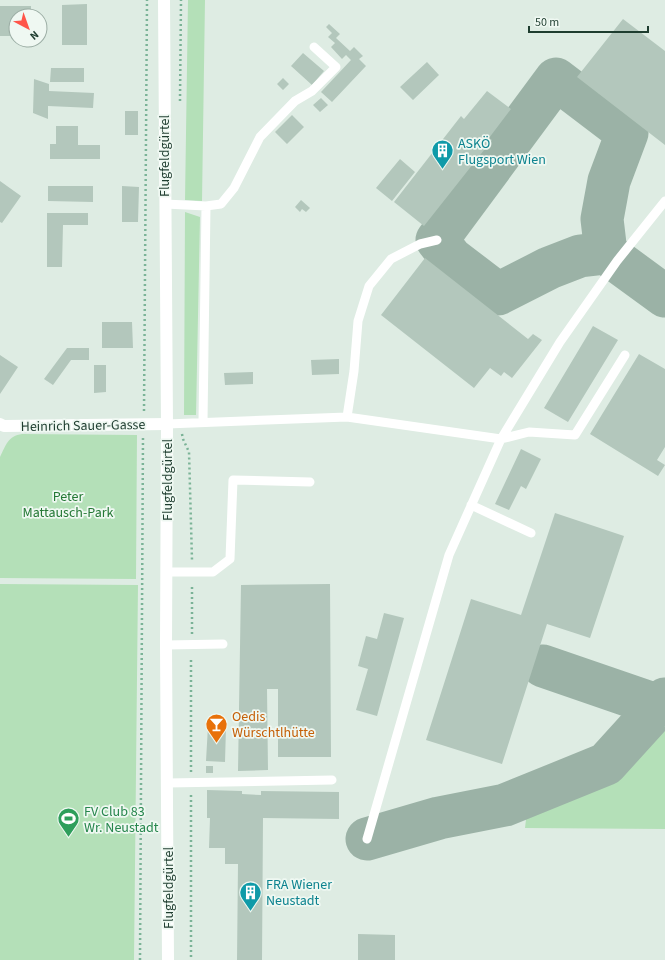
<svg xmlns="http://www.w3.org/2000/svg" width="665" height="960" font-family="'Source Sans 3',sans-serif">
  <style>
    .green { fill: #b4e0b8 }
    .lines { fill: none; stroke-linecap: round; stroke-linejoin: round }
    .taxiway { stroke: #9bb2a6; stroke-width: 43 }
    .building { fill: #b3c7bc }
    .path { stroke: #7bb397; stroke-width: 2.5; stroke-dasharray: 2 3; stroke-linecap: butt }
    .service { stroke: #fff; stroke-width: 9 }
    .minor { stroke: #fff; stroke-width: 12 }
    .tertiary { stroke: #fff; stroke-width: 12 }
    .labels { text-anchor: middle; stroke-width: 3.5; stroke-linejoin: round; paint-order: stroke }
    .culture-label { font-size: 14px; fill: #0d838f; stroke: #eff8f2; text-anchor: start }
    .street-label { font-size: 14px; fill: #1e3d2f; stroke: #eff8f2 }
    .park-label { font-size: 14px; fill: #247835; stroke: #eff8f2 }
    .food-label { font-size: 14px; fill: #c56008; stroke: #eff8f2; text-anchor: start }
    .leisure-label { font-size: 14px; fill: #27864d; stroke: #eff8f2; text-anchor: start }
  </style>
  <rect width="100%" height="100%" fill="#deece3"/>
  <path class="green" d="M 188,0 L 205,0 L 202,201 L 185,200 Z
    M 185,212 L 200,217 L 196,415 L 184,415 Z
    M 22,434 L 137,435 L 136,579 L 0,578 L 0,457 C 6,445 8,436 22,434 Z
    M 0,584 L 138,585 L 134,960 L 0,960 Z
    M 665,715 L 665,829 L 525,828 L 528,802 L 611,772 Z"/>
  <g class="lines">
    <path class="taxiway" d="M 606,253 L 602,219 L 609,181 L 627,133 L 556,79 L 437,240 L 451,258 L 498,294 L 549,268 L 580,256 L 606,253 L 665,296
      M 543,666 L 659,706
      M 367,839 L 439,818 L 505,805 L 606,764 L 665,699"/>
  </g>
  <path class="building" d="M 87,4 L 87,45 L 62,45 L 62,5 Z
    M 0,6 L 31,6 L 31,16 L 16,16 L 16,32 L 10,32 L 10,36 L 0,36 Z
    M 623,19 L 665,51 L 665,145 L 577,77 Z
    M 329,24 L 340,34 L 336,38 L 350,51 L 354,47 L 363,56 L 359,59 L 366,66 L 332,102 L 321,92 L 351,60 L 346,55 L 342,59 L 331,47 L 335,43 L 328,37 L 332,33 L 326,27 Z
    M 303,53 L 324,71 L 312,85 L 291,66 Z
    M 427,62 L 439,75 L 413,100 L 400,87 Z
    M 51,68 L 84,68 L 84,82 L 50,82 Z
    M 283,78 L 289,84 L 283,90 L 277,84 Z
    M 34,79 L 49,84 L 49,91 L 94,93 L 93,108 L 48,106 L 48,119 L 33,113 Z
    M 487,91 L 511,109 L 489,138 L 492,140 L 424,226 L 394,202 L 461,116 L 464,119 Z
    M 321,98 L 328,105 L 320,112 L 313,105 Z
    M 125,111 L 138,111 L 138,135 L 125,135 Z
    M 292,115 L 304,127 L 287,144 L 275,132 Z
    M 56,126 L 78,126 L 78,145 L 100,145 L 100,159 L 50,159 L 50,144 L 56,144 Z
    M 400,159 L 415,172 L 392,201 L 376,188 Z
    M 0,181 L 21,196 L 2,223 L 0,222 Z
    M 48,186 L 93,186 L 93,202 L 48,201 Z
    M 122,186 L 139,187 L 138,222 L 122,222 Z
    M 301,200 L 310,208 L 306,212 L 302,209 L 300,212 L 295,207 Z
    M 47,213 L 88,213 L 88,225 L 63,225 L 62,267 L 47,267 Z
    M 425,258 L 528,339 L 533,334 L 542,340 L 512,378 L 504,372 L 501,376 L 490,368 L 474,388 L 381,315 Z
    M 102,322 L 132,322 L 133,348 L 102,348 Z
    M 593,326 L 618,340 L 568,422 L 544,408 Z
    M 67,348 L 89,348 L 89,360 L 71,360 L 53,385 L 44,379 Z
    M 639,354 L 665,369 L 665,447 L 657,460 L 665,465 L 658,476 L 590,434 Z
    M 0,355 L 18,367 L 0,394 Z
    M 339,359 L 339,374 L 312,375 L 311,360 Z
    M 94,365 L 106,365 L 106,392 L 94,393 Z
    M 253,372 L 253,384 L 225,385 L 224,373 Z
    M 521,449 L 541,459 L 526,489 L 521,486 L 509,510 L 495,504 Z
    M 555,513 L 624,536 L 590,638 L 547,624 L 502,764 L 426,740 L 471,599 L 521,615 Z
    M 330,584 L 331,757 L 278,757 L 278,689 L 267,689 L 268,770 L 238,771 L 241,585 Z
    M 384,613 L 404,618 L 377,716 L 356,710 L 368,669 L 358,666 L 366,636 L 377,639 Z
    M 208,726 L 226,727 L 225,762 L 206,761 Z
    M 206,766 L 213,766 L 213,773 L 206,773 Z
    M 207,790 L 242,791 L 242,794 L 261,795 L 261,791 L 339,792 L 339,819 L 263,818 L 262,960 L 237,960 L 238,864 L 225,864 L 225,848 L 209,848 L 210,818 L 207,818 Z
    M 358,934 L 395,935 L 395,960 L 358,960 Z"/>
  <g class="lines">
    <path class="path" d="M 180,101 L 181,0
      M 144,411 L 147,0
      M 182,434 L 183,439 L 189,452 L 192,560
      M 192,634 L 192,585
      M 191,772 L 191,657
      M 191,795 L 191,960
      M 140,960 L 143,436"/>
    <path class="service" d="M 165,204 L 206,206 L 203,422
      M 206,206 L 221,204 L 234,188 L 260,137 L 295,101 L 312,91 L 336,67 L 314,47
      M 625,355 L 575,435 L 529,432 L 501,439 L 560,342 L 617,261 L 665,201
      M 347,417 L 354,371 L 358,321 L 369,286 L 391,259 L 420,244 L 437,240
      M 167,424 L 347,417 L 501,439 L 449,555 L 367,839
      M 471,505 L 531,533
      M 166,572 L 213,572 L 230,559 L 233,480 L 310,482
      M 166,645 L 223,644
      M 167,783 L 332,780"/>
    <path class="minor" d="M 0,424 L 4,426 L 167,424"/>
    <path class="tertiary" d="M 164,0 L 167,424 L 166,645 L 168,960"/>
  </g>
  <defs>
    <symbol id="building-pin" viewBox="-11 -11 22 30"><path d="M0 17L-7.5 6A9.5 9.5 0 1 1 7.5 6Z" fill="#0f9aa8" stroke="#eff8f2"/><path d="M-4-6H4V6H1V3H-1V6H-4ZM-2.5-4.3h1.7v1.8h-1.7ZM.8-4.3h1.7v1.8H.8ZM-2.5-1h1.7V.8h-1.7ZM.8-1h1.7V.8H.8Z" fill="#fff"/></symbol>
    <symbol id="bar-pin" viewBox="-11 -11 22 30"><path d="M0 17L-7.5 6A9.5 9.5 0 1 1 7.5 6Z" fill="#e8710a" stroke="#eff8f2"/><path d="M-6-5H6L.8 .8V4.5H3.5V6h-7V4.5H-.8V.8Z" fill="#fff"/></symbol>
    <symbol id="stadium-pin" viewBox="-11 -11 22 30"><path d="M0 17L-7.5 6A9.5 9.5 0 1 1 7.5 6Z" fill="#2e9e5b" stroke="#eff8f2"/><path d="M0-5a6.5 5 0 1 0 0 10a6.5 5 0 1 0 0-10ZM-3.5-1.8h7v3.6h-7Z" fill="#fff"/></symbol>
  </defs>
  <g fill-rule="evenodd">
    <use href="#building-pin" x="430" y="138" width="25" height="34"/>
    <use href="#bar-pin" x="204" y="712" width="25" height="34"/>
    <use href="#stadium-pin" x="56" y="806" width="25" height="34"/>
    <use href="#building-pin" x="238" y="880" width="25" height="34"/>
  </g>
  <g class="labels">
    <g class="culture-label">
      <text x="458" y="148">ASKÖ<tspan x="458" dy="16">Flugsport Wien</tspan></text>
      <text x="266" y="889">FRA Wiener<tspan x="266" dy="16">Neustadt</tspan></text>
    </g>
    <g class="street-label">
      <text transform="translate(164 156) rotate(-90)" y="5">Flugfeldgürtel</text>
      <text transform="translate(83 425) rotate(-1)" y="5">Heinrich Sauer-Gasse</text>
      <text transform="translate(167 480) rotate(-90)" y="5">Flugfeldgürtel</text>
      <text transform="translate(168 888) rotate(-90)" y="5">Flugfeldgürtel</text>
    </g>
    <g class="park-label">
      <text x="68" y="501">Peter<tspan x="68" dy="16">Mattausch-Park</tspan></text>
    </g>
    <g class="food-label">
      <text x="232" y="721">Oedis<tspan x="232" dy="16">Würschtlhütte</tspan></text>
    </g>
    <g class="leisure-label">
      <text x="84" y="816">FV Club 83<tspan x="84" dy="16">Wr. Neustadt</tspan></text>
    </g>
  </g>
  <g transform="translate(28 28) rotate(139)"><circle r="19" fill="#eff8f2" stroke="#9bada4"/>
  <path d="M0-3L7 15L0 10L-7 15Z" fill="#ff5549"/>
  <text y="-6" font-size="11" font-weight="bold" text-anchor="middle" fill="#1e3d2f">N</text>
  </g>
  <path d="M529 26v6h119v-6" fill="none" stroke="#1e3d2f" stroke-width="2"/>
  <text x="535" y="26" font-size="12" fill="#1e3d2f" stroke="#eff8f2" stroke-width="3" paint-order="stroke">50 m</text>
</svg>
